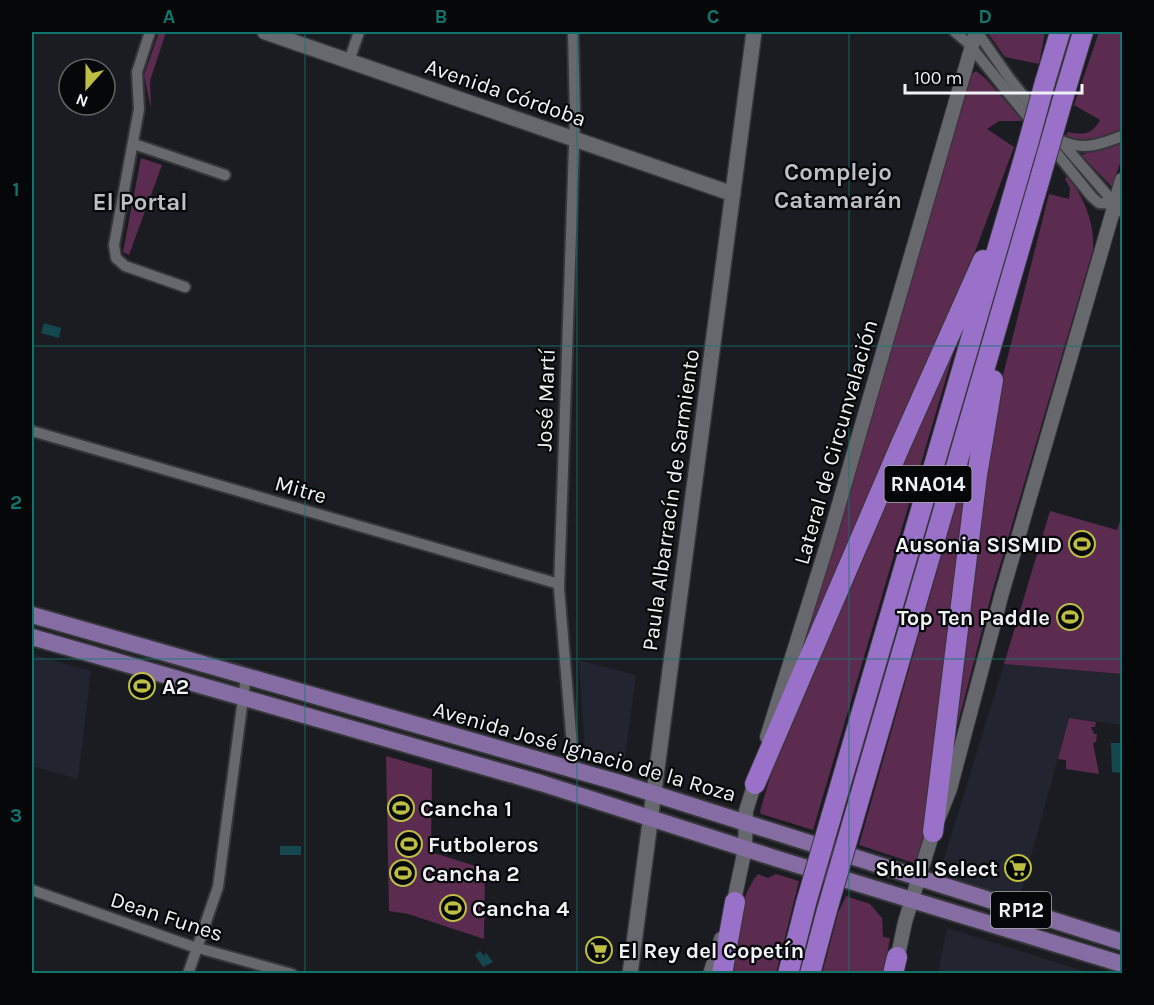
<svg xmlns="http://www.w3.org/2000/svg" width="1154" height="1005" font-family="Karla,sans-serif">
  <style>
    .built { fill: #22252f }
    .green { fill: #5b2b50 }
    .water { fill: #15484e }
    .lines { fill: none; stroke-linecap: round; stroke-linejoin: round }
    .minor-casing { stroke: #353639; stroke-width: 14 }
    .tertiary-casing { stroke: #353639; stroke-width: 16 }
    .secondary-casing { stroke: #353639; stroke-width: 18 }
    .primary-casing { stroke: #353639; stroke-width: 20 }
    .motorway-casing { stroke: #353639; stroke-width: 22 }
    .minor { stroke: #66686e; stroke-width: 10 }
    .tertiary { stroke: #66686e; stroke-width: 14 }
    .secondary { stroke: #66686e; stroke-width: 15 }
    .primary { stroke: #856da4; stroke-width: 16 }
    .motorway { stroke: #9971c8; stroke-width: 20 }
    .motorway-bridge-casing { stroke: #353639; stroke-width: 22; stroke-linecap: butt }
    .motorway-bridge { stroke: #9971c8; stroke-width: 20 }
    .grid { fill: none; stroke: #0f766e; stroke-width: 1.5; stroke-opacity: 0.55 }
    .labels { text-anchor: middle; stroke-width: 4.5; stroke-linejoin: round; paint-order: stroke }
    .shield { fill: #060709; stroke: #aaacaf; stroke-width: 1.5 }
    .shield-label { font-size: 21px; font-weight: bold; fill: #f1f2f6 }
    .street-label { font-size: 22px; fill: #f1f2f6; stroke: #060709 }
    .poi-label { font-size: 22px; font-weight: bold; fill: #f1f2f6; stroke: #060709; text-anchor: start }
    .neighbourhood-label { font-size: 24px; font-weight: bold; fill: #bec0c6; stroke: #060709 }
    .neatline { fill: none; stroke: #0f766e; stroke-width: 2 }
    .grid-label { font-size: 20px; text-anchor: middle; font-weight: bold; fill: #0f766e }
  </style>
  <rect width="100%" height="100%" fill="#1b1c21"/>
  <path class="built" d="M 32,654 L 91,671 L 78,779 L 32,766 Z
    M 579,660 L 636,675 L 624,764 L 616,768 L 590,760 L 585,753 Z
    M 1004,664 L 1122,674 L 1122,725 L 1069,718 L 1019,900 L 948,877 L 942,865 Z
    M 947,928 L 1090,973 L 938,973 Z"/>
  <path class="green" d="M 159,32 L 166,32 L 150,81 L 151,109 L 144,75 Z
    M 987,32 L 1045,32 L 1039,64 L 1005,57 Z
    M 1099,32 L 1122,32 L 1122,129 C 1104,138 1086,145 1066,136 L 1068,132 C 1083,135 1092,135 1100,120 L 1074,105 Z
    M 976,71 L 985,78 L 1021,118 L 1021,121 L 999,121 L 987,129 L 1014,147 L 966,276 L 793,675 L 825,574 L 972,74 Z
    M 1122,141 L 1122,157 L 1112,187 L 1081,155 Z
    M 141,158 L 162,165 L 129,255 L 123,252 Z
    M 1067,176 C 1084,196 1095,224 1093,250 L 991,596 L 952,746 L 983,490 L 1000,387 L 1049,194 L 1069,199 L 1070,188 L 1065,179 Z
    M 959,334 L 813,830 L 761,814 L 760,811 L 779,747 Z
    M 975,437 L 927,823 L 917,859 L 914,863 L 859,845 Z
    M 1050,511 L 1117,530 L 1122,515 L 1122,674 L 1004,664 Z
    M 1069,718 L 1096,722 L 1095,727 L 1091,727 L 1094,734 L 1097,734 L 1096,742 L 1093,743 L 1099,774 L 1066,769 L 1066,760 L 1058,759 Z
    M 386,756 L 432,769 L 431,852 L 485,869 L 484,939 L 408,914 L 389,911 Z
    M 758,874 L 768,878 L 776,874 L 799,881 L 776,973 L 728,974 C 734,945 738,897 758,874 Z
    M 846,896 L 870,904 L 882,918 L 883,937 L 890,938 L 884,973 L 822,974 L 838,913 Z"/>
  <path class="water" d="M 44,323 L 61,328 L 59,338 L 41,333 Z
    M 1111,743 L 1122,743 L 1122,773 L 1112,772 Z
    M 280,846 L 301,846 L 301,855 L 280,855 Z
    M 480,951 L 486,959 L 484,955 L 486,953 L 493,962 L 483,967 L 475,955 Z"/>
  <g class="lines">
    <defs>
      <path id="minor" d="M 150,32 L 137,72 L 139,109 L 114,245 L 116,258 L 125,266 L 185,287
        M 573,32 L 575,116 L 559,588 L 574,770
        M 955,32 L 968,43 L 1092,197 L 1099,203 L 1115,204
        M 977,32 L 1010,79 L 1038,114
        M 349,61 L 359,32
        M 1052,131 L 1122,212
        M 1062,141 C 1083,151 1102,144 1122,136
        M 134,144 L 225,175
        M 32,431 L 559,584
        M 32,890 L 191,946 L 292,974
        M 188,974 L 218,887 L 246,676"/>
      <path id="tertiary" d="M 767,737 L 827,545 L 976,32
        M 732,910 L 745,849 L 746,811 L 757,776
        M 896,965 L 905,922 L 933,832 L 950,789 L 1002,593 L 1122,180
        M 710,974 L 721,939"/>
      <path id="secondary" d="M 265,32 L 733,194
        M 630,974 L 754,32"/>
      <path id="primary" d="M 32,615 L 620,783 L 1122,942
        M 32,637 L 541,783 L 781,860 L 1122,964"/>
      <path id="motorway" d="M 1045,82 L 1060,32
        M 1062,102 L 1083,32
        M 755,784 L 901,444 L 983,260
        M 831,817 L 1026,151
        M 852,824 L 1041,175
        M 933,832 L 977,475 L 993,380
        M 722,974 L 735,902
        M 788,974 L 806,903
        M 810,974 L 827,910
        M 893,974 L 897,957"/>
    </defs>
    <use href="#minor" class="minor-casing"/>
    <use href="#tertiary" class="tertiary-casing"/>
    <use href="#secondary" class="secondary-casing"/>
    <use href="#primary" class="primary-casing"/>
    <use href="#motorway" class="motorway-casing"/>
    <use href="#minor" class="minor"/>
    <use href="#tertiary" class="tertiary"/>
    <use href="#secondary" class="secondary"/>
    <use href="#primary" class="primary"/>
    <use href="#motorway" class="motorway"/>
    <defs>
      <path id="motorway-bridge" d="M 1026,151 L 1045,82
        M 1041,175 L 1062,102
        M 806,903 L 831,817
        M 827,910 L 852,824"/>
    </defs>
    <use href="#motorway-bridge" class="motorway-bridge-casing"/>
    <use href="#motorway-bridge" class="motorway-bridge"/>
  </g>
  <path class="grid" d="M 305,32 L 305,974M 577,32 L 577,974M 849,32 L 849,974M 32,346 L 1122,346M 32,659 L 1122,659"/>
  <defs>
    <symbol id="stadium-ring" viewBox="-11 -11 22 22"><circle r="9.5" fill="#060709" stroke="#bdbf43" stroke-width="1.5"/><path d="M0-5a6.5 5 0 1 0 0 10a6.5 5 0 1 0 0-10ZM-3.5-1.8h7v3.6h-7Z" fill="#bdbf43"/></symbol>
    <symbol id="supermarket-ring" viewBox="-11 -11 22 22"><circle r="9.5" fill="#060709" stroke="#bdbf43" stroke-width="1.5"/><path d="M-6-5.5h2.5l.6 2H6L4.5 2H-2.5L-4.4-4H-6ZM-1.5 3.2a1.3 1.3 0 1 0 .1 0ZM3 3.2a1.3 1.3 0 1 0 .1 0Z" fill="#bdbf43"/></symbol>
  </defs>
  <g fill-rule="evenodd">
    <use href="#stadium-ring" x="1067" y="529" width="30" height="30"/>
    <use href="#stadium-ring" x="1055" y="602" width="30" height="30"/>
    <use href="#stadium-ring" x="127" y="671" width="30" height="30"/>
    <use href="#stadium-ring" x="386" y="793" width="30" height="30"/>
    <use href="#stadium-ring" x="394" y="829" width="30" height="30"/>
    <use href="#supermarket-ring" x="1003" y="853" width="30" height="30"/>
    <use href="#stadium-ring" x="388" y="858" width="30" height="30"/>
    <use href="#stadium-ring" x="438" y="893" width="30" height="30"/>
    <use href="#supermarket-ring" x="584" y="935" width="30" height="30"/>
  </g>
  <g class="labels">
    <g class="shield">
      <rect x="884.5" y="466" width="87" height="36" rx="4.5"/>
      <rect x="991" y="892" width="60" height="36" rx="4.5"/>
    </g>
    <g class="shield-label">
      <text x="928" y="491">RNA014</text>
      <text x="1021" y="917">RP12</text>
    </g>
    <g class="street-label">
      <text transform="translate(506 92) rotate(19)" y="8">Avenida Córdoba</text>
      <text transform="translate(545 400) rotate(-88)" y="8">José Martí</text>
      <text transform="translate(835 442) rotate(-74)" y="8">Lateral de Circunvalación</text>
      <text transform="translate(301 489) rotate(16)" y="8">Mitre</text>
      <text transform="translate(670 500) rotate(-82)" y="8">Paula Albarracín de Sarmiento</text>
      <text transform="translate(585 751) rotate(16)" y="8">Avenida José Ignacio de la Roza</text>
      <text transform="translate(167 916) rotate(18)" y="8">Dean Funes</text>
    </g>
    <g class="poi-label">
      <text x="1062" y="552" text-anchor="end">Ausonia SISMID</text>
      <text x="1050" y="625" text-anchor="end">Top Ten Paddle</text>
      <text x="162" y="694">A2</text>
      <text x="420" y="816">Cancha 1</text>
      <text x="428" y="852">Futboleros</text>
      <text x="998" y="876" text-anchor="end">Shell Select</text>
      <text x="422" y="881">Cancha 2</text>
      <text x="472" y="916">Cancha 4</text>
      <text x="618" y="958">El Rey del Copetín</text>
    </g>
    <g class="neighbourhood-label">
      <text x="838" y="180">Complejo<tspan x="838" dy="28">Catamarán</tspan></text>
      <text x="140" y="210">El Portal</text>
    </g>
  </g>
  <rect width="1154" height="1005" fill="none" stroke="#060709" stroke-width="66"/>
  <g transform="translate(87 87) rotate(201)"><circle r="28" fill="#060709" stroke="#646568" stroke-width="1.5"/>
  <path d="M0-4.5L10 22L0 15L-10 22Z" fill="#bdbf43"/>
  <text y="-9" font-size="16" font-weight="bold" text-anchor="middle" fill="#f1f2f6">N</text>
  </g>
  <path d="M905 84v9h177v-9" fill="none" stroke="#f1f2f6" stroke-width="3"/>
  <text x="914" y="84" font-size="18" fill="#f1f2f6" stroke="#060709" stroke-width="4.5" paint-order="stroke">100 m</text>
  <rect x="33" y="33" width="1088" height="939" class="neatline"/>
  <g class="grid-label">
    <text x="169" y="23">A</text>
    <text x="441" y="23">B</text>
    <text x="713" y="23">C</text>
    <text x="985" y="23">D</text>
    <text x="16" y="196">1</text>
    <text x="16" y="509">2</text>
    <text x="16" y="822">3</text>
  </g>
</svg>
